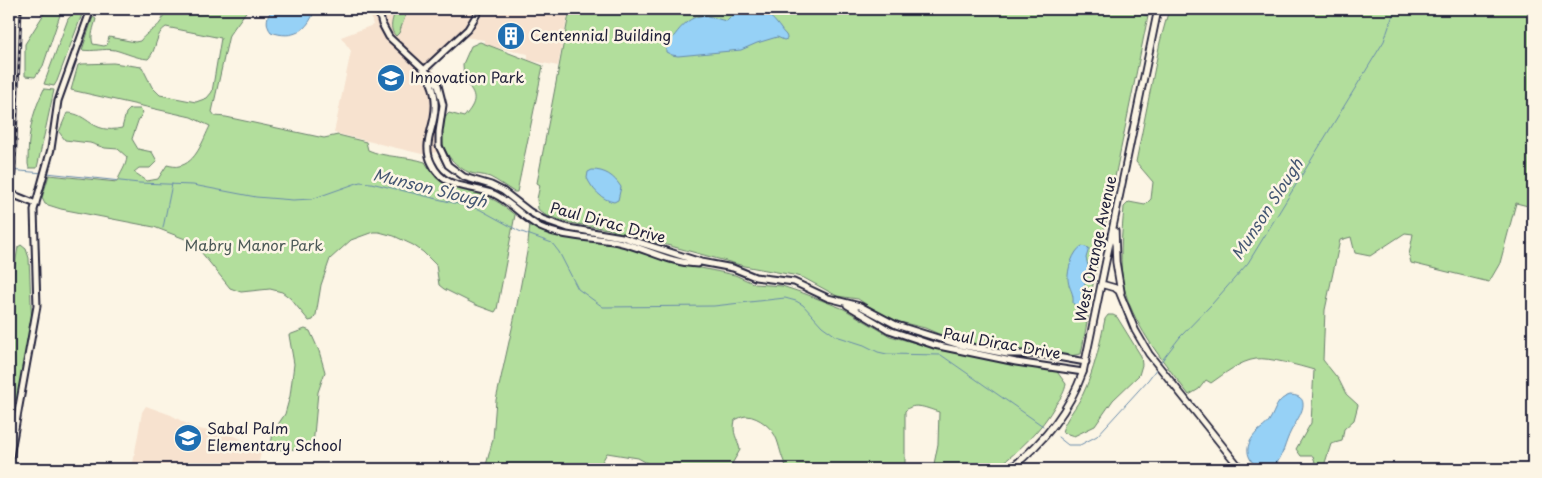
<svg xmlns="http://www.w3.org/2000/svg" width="1542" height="478" font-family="'Playpen Sans',sans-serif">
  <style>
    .built { fill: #f7e2cf }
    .green { fill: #b2de9c; stroke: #6a806c }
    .water { fill: #96d1f6; stroke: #688bab }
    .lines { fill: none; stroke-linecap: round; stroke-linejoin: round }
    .stream { stroke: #688bab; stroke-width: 1 }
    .tertiary-casing { stroke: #22223b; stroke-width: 9 }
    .secondary-casing { stroke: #22223b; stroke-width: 9 }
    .tertiary { stroke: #fcf5e5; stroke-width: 5 }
    .secondary { stroke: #fcf5e5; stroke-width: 5.5 }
    .rail-casing { stroke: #22223b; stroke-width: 3 }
    .rail { stroke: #fcf5e5; stroke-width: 1; stroke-dasharray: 4; stroke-linecap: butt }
    .labels { text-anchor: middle; stroke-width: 5; stroke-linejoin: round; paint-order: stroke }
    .poi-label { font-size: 15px; fill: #22223b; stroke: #fcf5e5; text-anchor: start }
    .street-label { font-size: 15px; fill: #22223b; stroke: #fcf5e5 }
    .park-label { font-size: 15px; fill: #4d5a58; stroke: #fcf5e5 }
    .water-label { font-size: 16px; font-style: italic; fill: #455773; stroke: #fcf5e5 }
  </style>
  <rect width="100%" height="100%" fill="#fcf5e5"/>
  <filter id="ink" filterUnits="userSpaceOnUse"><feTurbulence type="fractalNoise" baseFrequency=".02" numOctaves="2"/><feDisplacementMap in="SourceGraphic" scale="10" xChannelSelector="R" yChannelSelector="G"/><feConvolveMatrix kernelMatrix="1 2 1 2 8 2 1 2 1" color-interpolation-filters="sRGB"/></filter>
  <g filter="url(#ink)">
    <path class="built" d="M 369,9 L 569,9 L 558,66 L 528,60 L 528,54 L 484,45 L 484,40 L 465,37 L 434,64 L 432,68 L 441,88 L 445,100 L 445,111 L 441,138 L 443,150 L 426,155 L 334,133 L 351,51 L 341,37 L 373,25 Z
      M 146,406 L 171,415 L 194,428 L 235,436 L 262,449 L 257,469 L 132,469 L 142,412 Z"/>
    <path class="green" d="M 47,9 L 62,9 L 43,66 L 35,77 L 25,76 L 25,44 Z
      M 77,9 L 84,9 L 57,81 L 54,86 L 44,84 L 68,19 Z
      M 165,9 L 248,9 L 229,35 L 212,112 L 215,116 L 226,117 L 324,138 L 338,135 L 366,142 L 368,150 C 386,158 407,156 425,162 C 447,200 466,184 496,201 C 502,204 508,210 515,215 L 497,309 L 495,312 L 476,305 L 444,289 L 439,285 L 436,265 L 423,252 L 413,245 L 394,236 L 379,232 L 373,232 L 351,240 L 330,259 L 321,285 L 316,315 L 313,320 L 309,321 L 290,298 L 282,292 L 270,289 L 241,292 L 230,288 L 193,242 L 154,227 L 61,209 L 45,204 L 42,198 L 49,175 L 117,182 C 120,173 126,167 127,157 L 118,149 L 105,148 L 90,143 L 65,140 L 59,132 L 67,113 C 89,113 91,135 122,128 L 126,113 L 130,109 L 140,109 L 143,112 L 138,121 L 132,139 L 138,149 L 152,152 L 157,161 L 150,168 L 139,168 L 134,172 L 147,181 L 158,179 L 167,165 C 171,166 176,167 179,166 C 196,163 203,140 210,126 L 191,117 L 71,90 L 78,65 L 82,64 L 113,63 L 142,67 L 152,87 L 160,95 L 196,102 L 207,98 L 212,92 L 221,38 L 166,27 C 155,33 157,51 148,59 C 136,58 126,53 115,50 C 104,48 93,52 82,50 L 93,17 L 96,19 C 94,27 90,36 93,44 L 104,46 L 107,45 L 109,37 L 135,42 L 140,41 C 151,27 162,30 165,9 Z
      M 396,9 L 408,9 L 399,33 L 396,36 C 388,29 393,18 396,9 Z
      M 570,9 L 1151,9 L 1150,15 L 1137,13 L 1148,16 L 1088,309 L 1089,312 L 1081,354 L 1070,356 L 1008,350 L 948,338 L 925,328 L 900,322 L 881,314 L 858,299 L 837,296 L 804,278 L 793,275 L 744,266 L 608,229 L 570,223 L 545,215 L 538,209 L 537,199 L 540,185 L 537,183 Z
      M 1169,9 L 1533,9 L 1533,210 L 1528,206 L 1516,203 L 1500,263 L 1489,282 L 1411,263 L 1409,255 L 1413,234 L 1405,233 L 1370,256 L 1355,253 L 1351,237 L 1340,240 L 1325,310 L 1323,360 L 1339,380 L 1346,394 L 1358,405 L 1354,420 L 1344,429 L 1342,441 L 1331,444 L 1323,469 L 1305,469 L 1315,462 L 1313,456 L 1301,456 L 1296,449 L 1311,423 L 1314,370 C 1300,366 1269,357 1256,359 C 1240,361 1224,374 1211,383 L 1206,380 L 1199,389 L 1189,395 C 1165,363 1136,330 1125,291 C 1118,264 1122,234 1124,207 L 1129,202 L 1145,205 L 1151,199 L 1153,182 L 1136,162 L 1160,42 Z
      M 480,42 L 543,66 L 517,192 L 514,192 C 506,187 498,181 490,177 C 483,174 474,175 468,172 C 454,165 441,151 442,135 C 442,128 443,118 449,113 L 464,117 C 477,102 478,95 464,81 L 463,64 L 471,46 Z
      M 44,89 L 54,90 L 37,168 L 29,168 L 28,164 C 28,136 31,115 44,89 Z
      M 530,224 L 547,232 L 563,236 L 624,247 L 671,262 L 735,275 L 755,284 L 782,286 L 803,293 L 844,309 L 890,336 L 934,348 L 1020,366 L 1055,369 L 1066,384 C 1065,391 1061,398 1056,404 C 1041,431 1019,450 996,469 L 933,469 L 938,444 L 939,412 C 928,409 914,401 905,411 L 905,469 L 788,469 C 781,458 781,451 777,440 C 773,428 759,417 747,416 C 743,416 739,418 735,420 C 732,435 737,436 740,450 L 729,469 L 650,469 L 649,464 L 638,458 L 607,453 L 598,469 L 485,469 L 493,439 L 496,400 L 515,315 L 527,252 Z
      M 21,245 L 26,249 L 29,258 L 32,328 L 17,400 L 9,399 L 9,301 L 18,247 Z
      M 1108,315 L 1113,315 L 1117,317 L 1141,356 L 1142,365 L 1139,375 L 1113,400 L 1095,426 L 1074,436 L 1062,432 C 1065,419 1077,407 1083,394 C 1094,371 1100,344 1105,319 Z
      M 305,329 L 310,331 L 319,351 L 325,372 L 318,392 L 313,446 L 298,449 L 274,450 L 271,445 L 273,432 L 285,414 L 290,396 L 294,364 L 289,335 Z"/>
    <path class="water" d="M 274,9 L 315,9 C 308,31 293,40 271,32 C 265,25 266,14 274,9 Z
      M 739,9 C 761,9 768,11 781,29 C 784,34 787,34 787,39 L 784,40 L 777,37 L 757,43 L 741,50 L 678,56 L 672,55 L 666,52 L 666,49 C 674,35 688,13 707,16 C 714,17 720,20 727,21 Z
      M 592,170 C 605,170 614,176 621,187 L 618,200 L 614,202 C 602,200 592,189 587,178 L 588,172 Z
      M 1082,246 L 1089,248 L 1086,258 L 1089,270 L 1084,287 L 1084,303 L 1079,308 L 1076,307 L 1073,303 C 1074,292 1069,289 1068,280 C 1067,270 1073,251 1082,246 Z
      M 1290,395 C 1316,396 1296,421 1291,431 C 1285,442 1283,458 1274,466 C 1269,470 1264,469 1259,469 C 1245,457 1244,446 1257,432 C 1261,428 1266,426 1269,421 C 1276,410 1276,399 1290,395 Z"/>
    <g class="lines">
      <path class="stream" d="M 9,79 L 12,9
        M 9,170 L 43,173
        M 47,173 L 139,183 L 193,185 L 256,197 L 293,200 L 312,199 L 360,182 L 371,183 L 479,209 L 519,231 L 552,243 L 559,252 L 578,289 L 603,307 L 714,306 L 785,298 L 796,301 L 803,305 L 822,326 L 836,336 L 864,345 L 878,352 L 887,354 L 941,355 L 1043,426
        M 163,228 L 172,184
        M 1160,363 L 1180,337 L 1212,304 L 1248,263 L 1384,41 L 1395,9
        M 1058,437 L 1068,445 L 1080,445 L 1097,436 L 1148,380 L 1157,368"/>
      <defs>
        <path id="tertiary" d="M 378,9 L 382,24 L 389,37 L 432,77 L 438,85 L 443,105 L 439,132 L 439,146 L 448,165 L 464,177 L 491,185 L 503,191 L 530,212 L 542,219 L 568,228 L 622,237 L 701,262 L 733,268 L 755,277 L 794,282 L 828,298 L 860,306 L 896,325 L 960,345 L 1007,354 L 1040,354 L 1086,362
          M 424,70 L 468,29 L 480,9
          M 426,73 C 434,86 437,101 434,117 C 431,134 423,147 432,164 C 444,190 471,185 494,194 C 511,202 523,218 540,227 C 564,238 593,237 618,242 C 646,248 669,263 698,264
          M 9,193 L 36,204
          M 847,305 L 889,330 L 934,345 L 1016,362 L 1083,372
          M 9,462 L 37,306 L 34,210 L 51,149 L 58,101 L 91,9"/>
        <path id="secondary" d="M 1115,231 L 1116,262 L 1121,292
          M 1101,284 L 1115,288 L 1119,291 L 1135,330 L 1149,354 L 1241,469
          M 1010,469 C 1043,443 1068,413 1083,372 L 1158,9"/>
      </defs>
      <use href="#tertiary" class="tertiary-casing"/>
      <use href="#secondary" class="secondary-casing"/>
      <use href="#tertiary" class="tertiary"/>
      <use href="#secondary" class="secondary"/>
      <defs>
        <path id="rail" d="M 9,273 L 13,222 L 21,9"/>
      </defs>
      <use href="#rail" class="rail-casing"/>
      <use href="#rail" class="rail"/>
    </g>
  </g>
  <defs>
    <symbol id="building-disc" viewBox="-11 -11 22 22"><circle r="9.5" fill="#1f6fb2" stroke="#fcf5e5"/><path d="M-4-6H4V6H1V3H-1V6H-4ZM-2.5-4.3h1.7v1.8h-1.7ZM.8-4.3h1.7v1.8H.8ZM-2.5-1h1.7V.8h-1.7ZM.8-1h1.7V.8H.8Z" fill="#fff"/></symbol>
    <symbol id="university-disc" viewBox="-11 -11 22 22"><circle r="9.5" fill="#1f6fb2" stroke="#fcf5e5"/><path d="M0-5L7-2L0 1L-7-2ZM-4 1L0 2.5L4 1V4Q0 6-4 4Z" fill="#fff"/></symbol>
    <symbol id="school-disc" viewBox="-11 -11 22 22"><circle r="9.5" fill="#1f6fb2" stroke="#fcf5e5"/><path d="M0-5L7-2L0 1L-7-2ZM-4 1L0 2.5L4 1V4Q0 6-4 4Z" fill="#fff"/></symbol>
  </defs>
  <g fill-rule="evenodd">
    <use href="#building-disc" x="495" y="20" width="32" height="32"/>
    <use href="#university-disc" x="375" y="62" width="32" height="32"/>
    <use href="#school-disc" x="172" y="422" width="32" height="32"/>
  </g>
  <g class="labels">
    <g class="poi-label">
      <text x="530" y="41">Centennial Building</text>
      <text x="410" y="83">Innovation Park</text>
      <text x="207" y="434">Sabal Palm<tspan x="207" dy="17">Elementary School</tspan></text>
    </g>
    <g class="street-label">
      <text transform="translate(608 223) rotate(15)" y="5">Paul Dirac Drive</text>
      <text transform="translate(1096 249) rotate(-78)" y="5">West Orange Avenue</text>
      <text transform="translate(1002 344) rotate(10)" y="5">Paul Dirac Drive</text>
    </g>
    <g class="park-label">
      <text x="254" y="251">Mabry Manor Park</text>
    </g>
    <g class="water-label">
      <text transform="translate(430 188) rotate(14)" y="6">Munson Slough</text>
      <text transform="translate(1267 209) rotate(-57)" y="6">Munson Slough</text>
    </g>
  </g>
  <rect width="1542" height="478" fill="none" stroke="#fcf5e5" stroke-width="30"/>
  <rect x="15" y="15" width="1512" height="448" fill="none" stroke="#22223b" stroke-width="2" filter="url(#ink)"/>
</svg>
